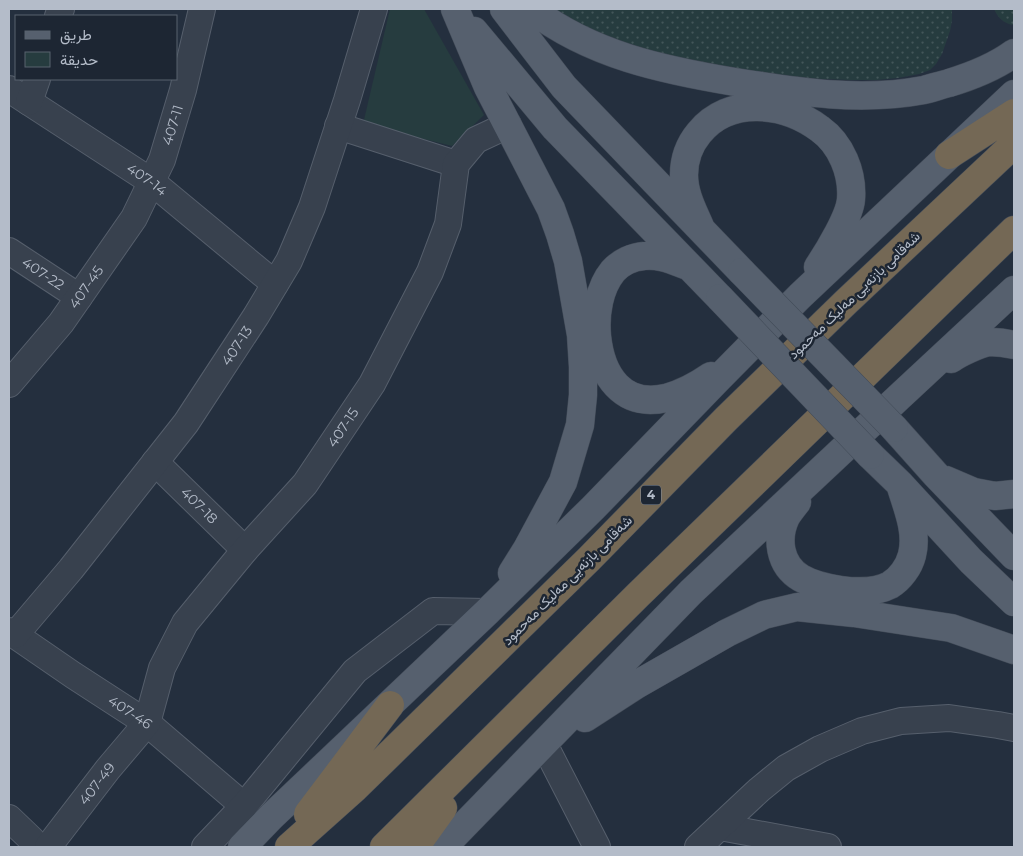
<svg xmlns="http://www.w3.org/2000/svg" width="1023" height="856" font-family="Montserrat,Vazirmatn,sans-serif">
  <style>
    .green { fill: #263c3f }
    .garden { fill: url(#garden-dots) }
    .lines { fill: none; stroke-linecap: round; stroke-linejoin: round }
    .minor-casing { stroke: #565f6c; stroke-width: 28 }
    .major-casing { stroke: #414a57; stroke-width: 29 }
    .highway-casing { stroke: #434c59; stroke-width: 29 }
    .minor { stroke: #38414e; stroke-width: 26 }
    .major { stroke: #56606e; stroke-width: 28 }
    .highway { stroke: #746855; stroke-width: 28 }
    .major-bridge-casing { stroke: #414a57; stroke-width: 29; stroke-linecap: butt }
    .major-bridge { stroke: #56606e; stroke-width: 28 }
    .labels { text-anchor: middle; stroke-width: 5; stroke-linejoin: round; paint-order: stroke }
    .shield { fill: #1d2633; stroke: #878f9c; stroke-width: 1 }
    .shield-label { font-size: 12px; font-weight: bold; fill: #b4bcc9 }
    .street-label { font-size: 14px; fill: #b4bcc9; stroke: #1d2633 }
  </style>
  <defs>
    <pattern id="garden-dots" width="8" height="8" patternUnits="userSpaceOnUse" patternTransform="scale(1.25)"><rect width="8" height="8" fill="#263c3f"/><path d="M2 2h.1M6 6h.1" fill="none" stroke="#435659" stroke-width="1.8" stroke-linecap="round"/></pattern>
  </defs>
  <rect width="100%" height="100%" fill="#242f3e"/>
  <path class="green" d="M 390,9 L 424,9 L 484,115 L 452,146 L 363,124 Z"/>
  <path class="garden" d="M 552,9 L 952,9 L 952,21 L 950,31 L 942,54 L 936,64 L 930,70 L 919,74 L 898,78 L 877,80 L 850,80 L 799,78 L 768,74 L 692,61 L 655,53 L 586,29 Z
    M 994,9 L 1014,9 L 1014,25 C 1004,24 998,18 994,9 Z"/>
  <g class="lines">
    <defs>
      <g id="minor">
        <path d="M 58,16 L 61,9"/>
        <path id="s1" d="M 9,89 L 152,182 L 275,284"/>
        <path d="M 29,102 L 37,79"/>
        <path d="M 338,126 L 456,164"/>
        <path id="s2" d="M 9,251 L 79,297"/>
        <path id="s3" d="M 9,384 L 61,323 L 134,218 L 162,160 L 183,90 L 202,9"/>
        <path id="s4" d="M 155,462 L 245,550"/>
        <path id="s5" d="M 9,631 L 73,675 L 147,723 L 244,806"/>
        <path id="s6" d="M 15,635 L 71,569 L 186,423 L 256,316 L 289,261 L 312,207 L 347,100 L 374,9"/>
        <path d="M 544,744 L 597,847"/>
        <path d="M 9,818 L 32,840 L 34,847"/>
        <path d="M 720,827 L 828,847"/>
        <path id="s7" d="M 48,847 L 108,769 L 147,723 L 162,668 L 185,623 L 245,550 L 305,484 L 372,384 L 430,272 L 448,224 L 456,164 L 476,140 L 508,125"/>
        <path d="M 205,847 L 244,806 L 355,671 L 433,611 L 487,612"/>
        <path d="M 698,847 L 759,790 L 786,768 L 820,749 L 862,731 L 901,721 L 949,718 L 998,725 L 1014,728"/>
      </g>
      <path id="major" d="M 455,9 L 488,87 L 551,209 L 560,234 L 568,261 L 581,335 L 583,367 L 583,395 L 580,425 L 563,482 L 527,549 L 512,573
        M 504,9 L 564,87 L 742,272
        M 531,9 C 591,55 663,70 735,82 C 797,92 861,102 924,90 C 932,88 941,85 949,83 C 972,76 995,67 1014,53
        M 474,31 L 555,128 L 720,298
        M 701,229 C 694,212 684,195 684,175 C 684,159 689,145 699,133 C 729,96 784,102 820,129 C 841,144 853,173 851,199 C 850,216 828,252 818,267
        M 688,266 C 674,261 659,254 644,256 C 633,257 621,262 613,271 C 599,288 595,314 597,336 C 601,375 622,408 666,398 C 681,394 698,385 711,376
        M 951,359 C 959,353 979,344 989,342 C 998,342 1006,343 1014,345
        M 894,428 L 936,475 L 1014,556
        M 870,455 L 900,484 L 971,561 L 1014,602
        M 946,480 L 974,492 L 995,496 L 1014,494
        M 797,502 C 793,507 789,512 786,517 C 776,538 779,565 801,578 C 813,585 827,588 841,590 C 856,592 875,593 890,585 C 900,579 909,567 912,555 C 918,532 907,507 900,484
        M 585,718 L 636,685 L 727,633 L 764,615 L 797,607 L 854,613 L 951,628 L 1014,650
        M 242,847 L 272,816 L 487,612 L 593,508 L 718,379 L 800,296 L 1014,94
        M 443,847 L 691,592 L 898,398 L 1014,290"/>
      <path id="highway" d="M 949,155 L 1014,113
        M 308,814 L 390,705
        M 289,847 L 355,788 L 589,559 L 726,419 L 846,302 L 1014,144
        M 384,847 L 638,595 L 1014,230
        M 415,847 L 443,808"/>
    </defs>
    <use href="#minor" class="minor-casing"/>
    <use href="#major" class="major-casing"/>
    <use href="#highway" class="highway-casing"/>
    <use href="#minor" class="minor"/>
    <use href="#major" class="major"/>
    <use href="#highway" class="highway"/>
    <defs>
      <path id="major-bridge" d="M 742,272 L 894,428
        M 720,298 L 870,455"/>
    </defs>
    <use href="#major-bridge" class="major-bridge-casing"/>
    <use href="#major-bridge" class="major-bridge"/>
  </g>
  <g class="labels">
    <rect class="shield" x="641" y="485.5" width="20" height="19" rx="4"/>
    <g class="shield-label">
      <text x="651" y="499">4</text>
    </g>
    <g class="street-label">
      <text dy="5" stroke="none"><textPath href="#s3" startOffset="309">407-11</textPath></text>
      <text dy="5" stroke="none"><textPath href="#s1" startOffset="165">407-14</textPath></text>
      <text dy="5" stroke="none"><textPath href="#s2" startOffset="41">407-22</textPath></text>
      <text dy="5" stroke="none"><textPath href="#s3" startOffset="124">407-45</textPath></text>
      <text transform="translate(854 295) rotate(-44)" y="5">شەقامی بازنەیی مەلیک مەحمود</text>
      <text dy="5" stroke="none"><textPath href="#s6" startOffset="365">407-13</textPath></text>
      <text dy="5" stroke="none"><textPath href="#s7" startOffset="518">407-15</textPath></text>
      <text dy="5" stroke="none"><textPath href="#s4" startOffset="62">407-18</textPath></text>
      <text transform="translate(567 580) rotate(-45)" y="5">شەقامی بازنەیی مەلیک مەحمود</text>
      <text dy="5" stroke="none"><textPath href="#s5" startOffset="146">407-46</textPath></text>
      <text dy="5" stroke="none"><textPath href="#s7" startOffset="80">407-49</textPath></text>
    </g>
  </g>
  <rect width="1023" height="856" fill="none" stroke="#b4bcc9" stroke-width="20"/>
  <rect x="15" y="15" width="162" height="65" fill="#1d2633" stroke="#59626f"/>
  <rect x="25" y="31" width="25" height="8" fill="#56606e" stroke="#59626f"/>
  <text x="60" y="40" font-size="15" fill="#b4bcc9">طريق</text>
  <rect x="25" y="52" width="25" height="15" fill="#263c3f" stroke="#59626f"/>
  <text x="60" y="65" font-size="15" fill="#b4bcc9">حديقة</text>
</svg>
